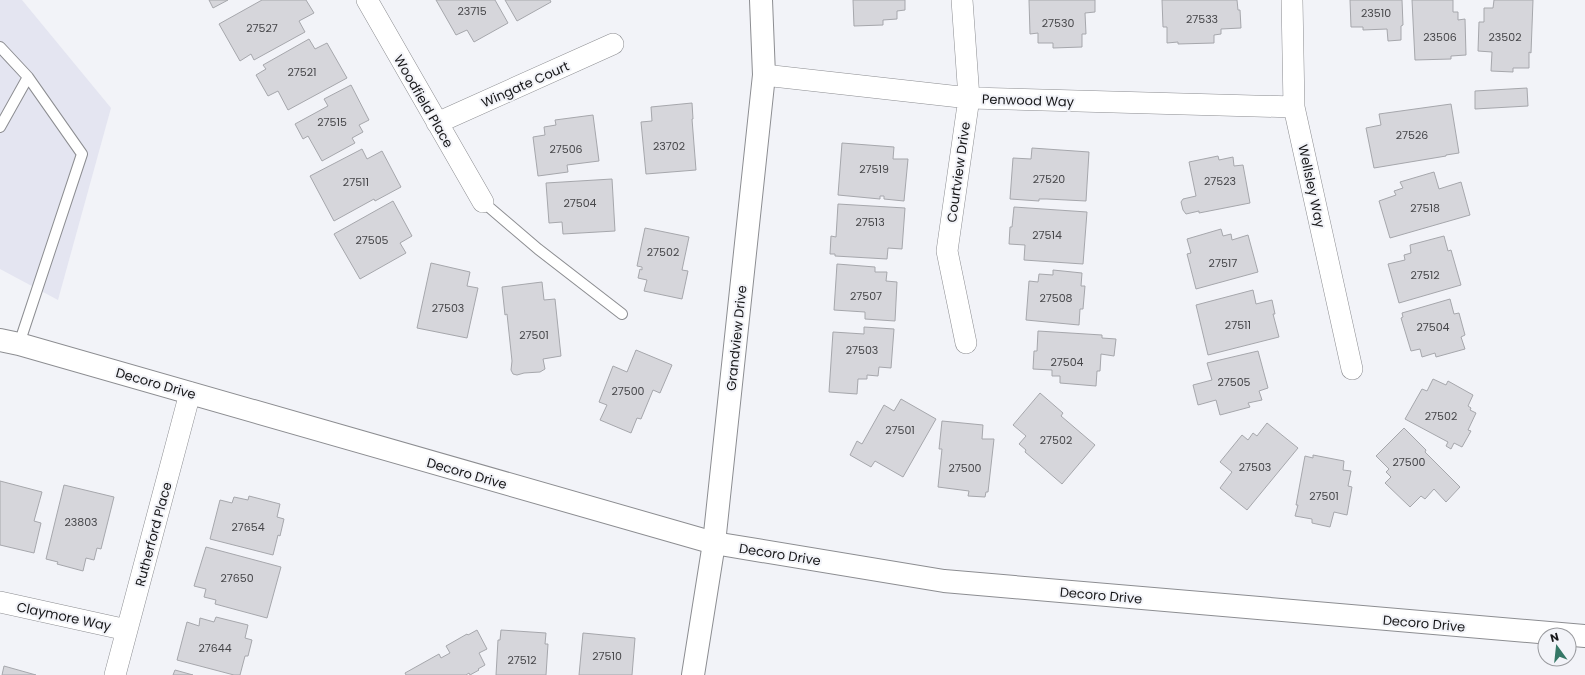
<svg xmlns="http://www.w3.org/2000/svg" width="1585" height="675" font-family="Poppins,sans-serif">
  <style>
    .built { fill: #e4e5f1 }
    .building { fill: #d6d6db; stroke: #a6a7ac }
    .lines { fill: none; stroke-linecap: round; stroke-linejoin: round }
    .service-casing { stroke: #8c8d91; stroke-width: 12 }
    .minor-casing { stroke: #8c8d91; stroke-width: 22 }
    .tertiary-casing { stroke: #8c8d91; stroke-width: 24 }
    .secondary-casing { stroke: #8c8d91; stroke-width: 24 }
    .service { stroke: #fff; stroke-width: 10 }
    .minor { stroke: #fff; stroke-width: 21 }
    .tertiary { stroke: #fff; stroke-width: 22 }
    .secondary { stroke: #fff; stroke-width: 22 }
    .labels { text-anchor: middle; stroke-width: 4; stroke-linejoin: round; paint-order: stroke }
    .number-label { font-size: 11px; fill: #47474a }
    .street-label { font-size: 13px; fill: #171719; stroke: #f2f3f8 }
  </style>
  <rect width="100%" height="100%" fill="#f2f3f8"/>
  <path class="built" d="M 0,0 L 22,0 L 111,108 L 58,300 L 0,269 Z"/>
  <path class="building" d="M 209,0 L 228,0 L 213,8 Z
    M 262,0 L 306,0 L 314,13 L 299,21 L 305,32 L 254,60 L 251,54 L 240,61 L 219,24 Z
    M 436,0 L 495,0 L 508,23 L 474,42 L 467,30 L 456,35 Z
    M 505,0 L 550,0 L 551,2 L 517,21 Z
    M 853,0 L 905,0 L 905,10 L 897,11 L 897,19 L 883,20 L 883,25 L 854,26 Z
    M 1029,0 L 1095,0 L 1095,12 L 1085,13 L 1086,34 L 1082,34 L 1082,47 L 1053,48 L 1053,43 L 1038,43 L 1038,33 L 1030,34 Z
    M 1162,0 L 1237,0 L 1238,10 L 1240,10 L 1241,28 L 1221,29 L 1221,34 L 1214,35 L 1214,43 L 1178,44 L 1178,42 L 1167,43 L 1167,27 L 1163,27 Z
    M 1350,0 L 1402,0 L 1403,25 L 1401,26 L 1401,40 L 1388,41 L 1387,29 L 1363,30 L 1363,27 L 1351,27 Z
    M 1412,0 L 1453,0 L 1453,12 L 1458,12 L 1458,20 L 1465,19 L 1466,55 L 1451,56 L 1451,59 L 1415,60 Z
    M 1494,0 L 1533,0 L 1531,53 L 1529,52 L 1529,68 L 1513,68 L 1513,72 L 1491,71 L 1492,52 L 1478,51 L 1479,22 L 1484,22 L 1484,8 L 1493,8 Z
    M 309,39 L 315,49 L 327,43 L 347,78 L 288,110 L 278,91 L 268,96 L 256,75 L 266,69 L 263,65 Z
    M 351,85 L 369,120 L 359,125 L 363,132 L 352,138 L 355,143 L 322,161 L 308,136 L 303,139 L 295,124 L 328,106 L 324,99 Z
    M 1527,88 L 1528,106 L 1475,109 L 1475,91 Z
    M 692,103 L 693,119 L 692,119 L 696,170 L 646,174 L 641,122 L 652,121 L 651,107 Z
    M 1451,104 L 1459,153 L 1446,155 L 1446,156 L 1374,168 L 1366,128 L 1381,125 L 1379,114 Z
    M 593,115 L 599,161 L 567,165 L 568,172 L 538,176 L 533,137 L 545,135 L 544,127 L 556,125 L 555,120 Z
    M 842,143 L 894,147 L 893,159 L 908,159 L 904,201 L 884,199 L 884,196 L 880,196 L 880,199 L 838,195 Z
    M 1032,148 L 1089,152 L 1086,201 L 1047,199 L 1039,199 L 1039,201 L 1010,199 L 1013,158 L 1031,159 Z
    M 362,149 L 367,159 L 382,151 L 401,187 L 375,201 L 374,199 L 334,221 L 310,176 Z
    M 1218,156 L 1219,160 L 1233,157 L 1234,166 L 1243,165 L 1250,203 L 1199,213 L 1199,211 L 1186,214 L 1183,210 L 1181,202 L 1183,199 L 1196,196 L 1189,162 Z
    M 1434,172 L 1439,189 L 1461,182 L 1470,215 L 1390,238 L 1379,201 L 1396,195 L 1394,191 L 1403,188 L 1400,182 Z
    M 612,179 L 615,231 L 563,234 L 562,222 L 549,223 L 546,183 Z
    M 393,201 L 412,236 L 400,243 L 406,253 L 360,279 L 334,234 Z
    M 838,204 L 905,208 L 902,249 L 888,248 L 887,259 L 835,256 L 835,254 L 830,254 L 831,236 L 836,237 Z
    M 1014,207 L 1087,212 L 1083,264 L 1024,260 L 1025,245 L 1009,244 L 1010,227 L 1012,227 Z
    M 645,228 L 689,237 L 682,270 L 688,271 L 682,299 L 644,291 L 647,280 L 638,278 L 640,269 L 642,270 L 642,267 L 637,266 Z
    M 1221,229 L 1223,236 L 1231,234 L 1232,240 L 1248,235 L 1258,272 L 1196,289 L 1187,254 L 1191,253 L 1187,239 Z
    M 1444,236 L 1448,251 L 1451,250 L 1461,285 L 1399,303 L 1388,264 L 1405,260 L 1404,255 L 1411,253 L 1410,245 Z
    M 431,263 L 470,272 L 467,286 L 478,288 L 467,338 L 417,328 Z
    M 837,264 L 875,267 L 875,272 L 887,272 L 886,281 L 897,282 L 895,321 L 865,319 L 865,312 L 834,310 Z
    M 1053,270 L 1082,273 L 1081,286 L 1085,286 L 1083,309 L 1080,309 L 1079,325 L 1026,320 L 1029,281 L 1038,282 L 1039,274 L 1053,275 Z
    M 542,282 L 544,300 L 555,299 L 561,356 L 543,359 L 545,369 L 540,372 L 524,373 L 517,375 L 513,374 L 511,370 L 512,361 L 507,314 L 505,315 L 502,287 Z
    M 1253,290 L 1256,304 L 1272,300 L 1275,314 L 1273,314 L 1279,337 L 1208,355 L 1196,305 Z
    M 1450,299 L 1454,314 L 1459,313 L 1465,335 L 1461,337 L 1465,349 L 1436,357 L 1435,353 L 1422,357 L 1420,349 L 1411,351 L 1401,318 L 1403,317 L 1402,313 Z
    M 864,327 L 894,329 L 891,368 L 879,367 L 878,376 L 867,375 L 867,379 L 858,379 L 857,394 L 829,392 L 833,332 L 864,334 Z
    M 1038,331 L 1102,335 L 1102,338 L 1116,339 L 1114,356 L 1101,354 L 1100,371 L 1097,371 L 1096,386 L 1060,383 L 1060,376 L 1052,376 L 1052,370 L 1033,369 L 1034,351 L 1037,351 Z
    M 636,350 L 672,365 L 660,393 L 653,390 L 641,419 L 637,418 L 631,433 L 600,420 L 607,405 L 599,402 L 613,366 L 627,372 Z
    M 1258,351 L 1268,388 L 1259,391 L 1262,400 L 1248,403 L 1250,407 L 1220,415 L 1216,400 L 1198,405 L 1193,385 L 1212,380 L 1207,363 Z
    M 1433,379 L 1446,385 L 1448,381 L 1473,395 L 1468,406 L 1471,408 L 1470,410 L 1476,413 L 1468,430 L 1471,431 L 1462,447 L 1454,443 L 1451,449 L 1446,446 L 1448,442 L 1405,419 L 1422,389 L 1427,391 Z
    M 1040,393 L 1063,413 L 1061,416 L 1095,445 L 1062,484 L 1025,452 L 1026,450 L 1019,444 L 1026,436 L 1013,425 Z
    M 901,399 L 936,419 L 903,477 L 875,461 L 871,467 L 850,455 L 857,441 L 862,444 L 884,405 L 894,411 Z
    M 942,421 L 983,425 L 982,439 L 994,439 L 988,492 L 986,492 L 985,497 L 968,496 L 969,491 L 938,487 L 942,449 L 939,449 Z
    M 1267,423 L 1298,448 L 1247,510 L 1220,488 L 1232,472 L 1220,462 L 1242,435 L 1248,440 L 1253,433 L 1257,436 Z
    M 1404,428 L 1426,450 L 1425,452 L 1460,487 L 1446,502 L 1434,489 L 1425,499 L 1421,496 L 1410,507 L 1385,483 L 1391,477 L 1386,472 L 1389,469 L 1376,456 Z
    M 1313,455 L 1344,461 L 1343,470 L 1351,471 L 1348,486 L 1352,487 L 1347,515 L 1334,512 L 1330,527 L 1312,523 L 1312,519 L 1295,516 L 1298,505 L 1296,505 L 1305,456 L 1313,458 Z
    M 0,481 L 42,492 L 34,521 L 41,523 L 34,553 L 0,545 Z
    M 64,485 L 114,497 L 101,549 L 97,548 L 94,560 L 86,558 L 83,571 L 57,564 L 58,562 L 46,559 Z
    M 249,496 L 280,504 L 277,517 L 284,519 L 280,536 L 278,535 L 273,555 L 210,539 L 220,500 L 232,503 L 234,497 L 248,500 Z
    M 206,547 L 281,567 L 267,618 L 215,604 L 216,600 L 204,597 L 206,589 L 194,586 Z
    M 216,617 L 248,625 L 245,638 L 252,640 L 248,656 L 245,656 L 240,675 L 234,675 L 177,660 L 187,622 L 199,626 L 200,618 L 214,622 Z
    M 477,630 L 487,649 L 479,653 L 485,665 L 478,669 L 479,670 L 470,675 L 469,673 L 466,675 L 406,675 L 405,673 L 439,654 L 441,658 L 450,653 L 446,646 L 467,634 L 468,635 Z
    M 501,630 L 546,633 L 545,644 L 548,644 L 546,675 L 496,675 L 498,640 L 500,640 Z
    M 583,633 L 635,638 L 632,675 L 579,675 Z
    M 4,666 L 36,675 L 2,675 Z
    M 175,670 L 193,675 L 173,675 Z"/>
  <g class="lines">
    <defs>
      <path id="service" d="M 0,47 L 28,77 L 82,154 L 19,344
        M 0,127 L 28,77
        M 483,202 L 538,249 L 622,314"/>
      <path id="minor" d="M 367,0 L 483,202
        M 962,0 L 969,98 L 947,251 L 966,343
        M 1292,0 L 1294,107 L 1352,369
        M 764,75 L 969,98 L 1294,107
        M 437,123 L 613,44
        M 0,602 L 127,630
        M 115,675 L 190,393"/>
      <path id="tertiary" d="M 693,675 L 714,543 L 764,75 L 761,0"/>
      <path id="secondary" d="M 0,340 L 19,344 L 714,543 L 944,581 L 1585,636"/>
    </defs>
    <use href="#service" class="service-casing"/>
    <use href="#minor" class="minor-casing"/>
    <use href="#tertiary" class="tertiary-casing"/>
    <use href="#secondary" class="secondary-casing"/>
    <use href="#service" class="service"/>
    <use href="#minor" class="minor"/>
    <use href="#tertiary" class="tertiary"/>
    <use href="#secondary" class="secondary"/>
  </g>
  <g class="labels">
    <g class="number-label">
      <text x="472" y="15">23715</text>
      <text x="1376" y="17">23510</text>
      <text x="1202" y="23">27533</text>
      <text x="1058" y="27">27530</text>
      <text x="262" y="32">27527</text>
      <text x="1440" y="41">23506</text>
      <text x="1505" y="41">23502</text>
      <text x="302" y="76">27521</text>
      <text x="332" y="126">27515</text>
      <text x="1412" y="139">27526</text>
      <text x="669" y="150">23702</text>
      <text x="566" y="153">27506</text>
      <text x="874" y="173">27519</text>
      <text x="1049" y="183">27520</text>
      <text x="1220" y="185">27523</text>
      <text x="356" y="186">27511</text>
      <text x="580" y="207">27504</text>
      <text x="1425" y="212">27518</text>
      <text x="870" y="226">27513</text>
      <text x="1047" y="239">27514</text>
      <text x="372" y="244">27505</text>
      <text x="663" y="256">27502</text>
      <text x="1223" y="267">27517</text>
      <text x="1425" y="279">27512</text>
      <text x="866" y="300">27507</text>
      <text x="1056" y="302">27508</text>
      <text x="448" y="312">27503</text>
      <text x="1238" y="329">27511</text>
      <text x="1433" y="331">27504</text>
      <text x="534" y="339">27501</text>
      <text x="862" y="354">27503</text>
      <text x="1067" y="366">27504</text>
      <text x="1234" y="386">27505</text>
      <text x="628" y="395">27500</text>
      <text x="1441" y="420">27502</text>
      <text x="900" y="434">27501</text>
      <text x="1056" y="444">27502</text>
      <text x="1409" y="466">27500</text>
      <text x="1255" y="471">27503</text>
      <text x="965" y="472">27500</text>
      <text x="1324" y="500">27501</text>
      <text x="81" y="526">23803</text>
      <text x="248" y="531">27654</text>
      <text x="237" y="582">27650</text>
      <text x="215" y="652">27644</text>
      <text x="607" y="660">27510</text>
      <text x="522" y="664">27512</text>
    </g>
    <g class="street-label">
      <text transform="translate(525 84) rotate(-24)" y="5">Wingate Court</text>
      <text transform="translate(1028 100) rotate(2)" y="5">Penwood Way</text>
      <text transform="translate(424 101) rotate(60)" y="5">Woodfield Place</text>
      <text transform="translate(958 172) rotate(-82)" y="5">Courtview Drive</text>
      <text transform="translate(1312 186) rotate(78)" y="5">Wellsley Way</text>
      <text transform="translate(736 338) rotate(-84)" y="5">Grandview Drive</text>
      <text transform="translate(156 383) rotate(16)" y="5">Decoro Drive</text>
      <text transform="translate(467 473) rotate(16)" y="5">Decoro Drive</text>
      <text transform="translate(153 534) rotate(-75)" y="5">Rutherford Place</text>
      <text transform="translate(780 554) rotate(9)" y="5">Decoro Drive</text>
      <text transform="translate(1101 595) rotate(5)" y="5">Decoro Drive</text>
      <text transform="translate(64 616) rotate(12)" y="5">Claymore Way</text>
      <text transform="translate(1424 623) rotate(5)" y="5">Decoro Drive</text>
    </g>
  </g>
  <g transform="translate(1557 647) rotate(345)"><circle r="19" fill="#f2f3f8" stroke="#9a9b9f"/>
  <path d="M0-3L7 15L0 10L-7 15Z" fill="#357766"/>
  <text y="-6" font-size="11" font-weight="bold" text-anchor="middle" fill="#171719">N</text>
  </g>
</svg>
